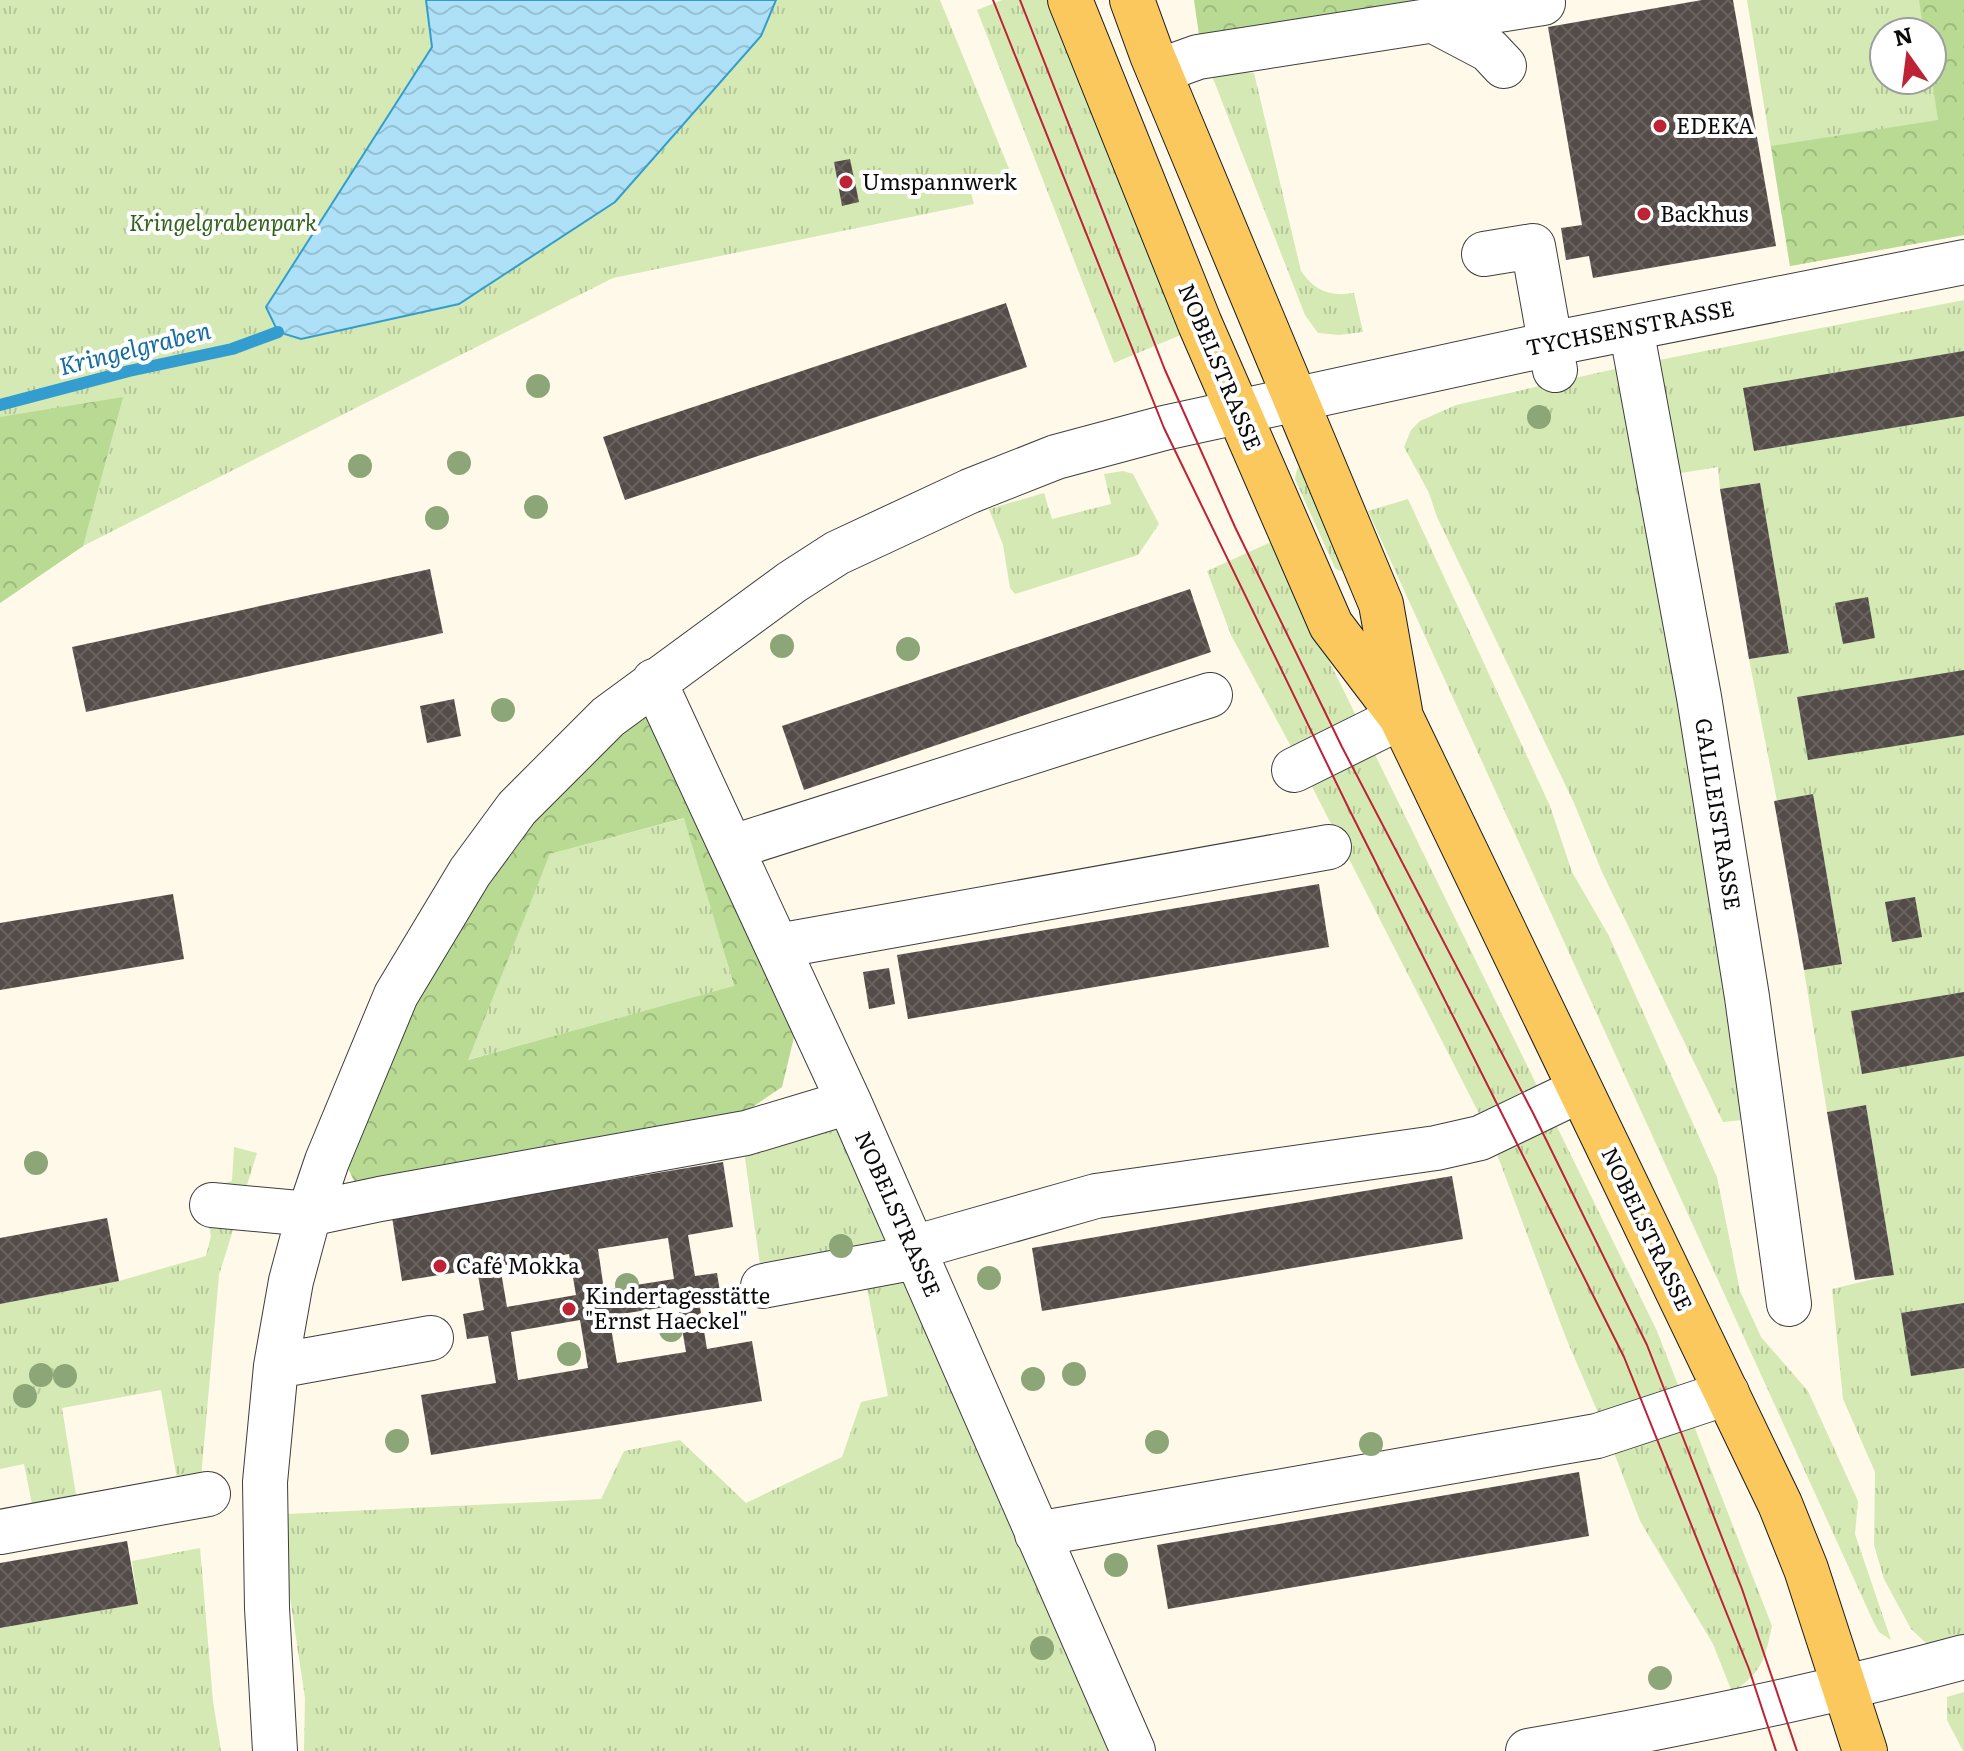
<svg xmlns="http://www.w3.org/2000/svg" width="1964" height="1751" font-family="Literata,serif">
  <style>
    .grass { fill: url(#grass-tufts); fill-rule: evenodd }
    .forest { fill: url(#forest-crowns); fill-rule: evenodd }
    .water { fill: url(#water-waves); stroke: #349dcf; stroke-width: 2 }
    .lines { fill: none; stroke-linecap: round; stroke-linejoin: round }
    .stream { stroke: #349dcf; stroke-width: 12 }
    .building { fill: url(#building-cross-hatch); fill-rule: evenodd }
    .minor-casing { stroke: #3e3e3e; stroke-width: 46 }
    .major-casing { stroke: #1c1c1c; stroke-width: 46 }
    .minor { stroke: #fff; stroke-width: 44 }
    .major { stroke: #fbc85e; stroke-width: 44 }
    .tram { stroke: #bd2235; stroke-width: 2 }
    .tree { fill: #8da678 }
    .poi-dot { fill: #bd2235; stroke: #fff; stroke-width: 3 }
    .labels { text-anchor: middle; stroke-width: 8; stroke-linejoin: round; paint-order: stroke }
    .poi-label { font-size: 22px; fill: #0b0b0b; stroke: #fff; text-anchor: start }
    .park-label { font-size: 22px; font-style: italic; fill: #30631b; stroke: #fff }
    .street-label { font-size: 22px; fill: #0b0b0b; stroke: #fff }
    .water-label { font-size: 24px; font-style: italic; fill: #146d9e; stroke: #fff }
  </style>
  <defs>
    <pattern id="grass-tufts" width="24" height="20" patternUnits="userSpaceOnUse" patternTransform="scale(2)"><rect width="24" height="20" fill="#d4e9b4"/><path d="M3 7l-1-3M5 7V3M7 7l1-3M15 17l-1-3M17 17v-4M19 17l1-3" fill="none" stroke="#b5c699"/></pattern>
    <pattern id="forest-crowns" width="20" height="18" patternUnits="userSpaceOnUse" patternTransform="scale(2)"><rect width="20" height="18" fill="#b8da93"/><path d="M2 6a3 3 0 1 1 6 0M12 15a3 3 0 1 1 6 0" fill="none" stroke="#9dba7d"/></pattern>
    <pattern id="water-waves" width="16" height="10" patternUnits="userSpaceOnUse" patternTransform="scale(2)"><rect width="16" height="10" fill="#aee1f7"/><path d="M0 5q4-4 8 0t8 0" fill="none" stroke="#94c0d2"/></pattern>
    <pattern id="building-cross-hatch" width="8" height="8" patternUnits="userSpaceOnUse" patternTransform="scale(2)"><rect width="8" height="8" fill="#544c48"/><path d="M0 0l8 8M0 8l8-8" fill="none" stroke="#68615e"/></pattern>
  </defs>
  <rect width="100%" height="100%" fill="#fff9ea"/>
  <path class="grass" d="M 0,0 L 940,0 L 1014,181 L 971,193 L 974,204 L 613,278 L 83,546 L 0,603 Z
    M 1002,0 L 1049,0 L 1183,334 L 1114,363 L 977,10 Z
    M 1747,0 L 1964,0 L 1964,235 L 1790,266 ZM 1884,32 L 1932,32 L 1932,80 L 1884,80 Z
    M 1209,68 L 1254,73 L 1301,271 C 1315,291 1330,297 1354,293 L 1363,332 L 1339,335 L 1318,333 L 1305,315 Z
    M 1964,300 L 1964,1636 L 1928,1645 L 1911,1629 L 1884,1579 L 1874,1545 L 1875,1472 L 1843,1399 L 1832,1289 L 1894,1274 L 1866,1105 L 1827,1112 L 1804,970 L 1842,963 L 1813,795 L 1777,801 L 1749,659 L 1789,652 L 1760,484 L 1720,489 L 1718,467 L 1669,475 L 1654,361 Z
    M 1615,369 L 1625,376 L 1634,389 L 1743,1120 L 1723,1122 L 1602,872 L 1574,803 L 1437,517 L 1429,493 L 1404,447 L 1411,430 L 1420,421 L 1456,405 Z
    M 1302,466 L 1344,569 L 1340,571 L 1335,568 L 1295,479 L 1297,469 Z
    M 1123,471 L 1133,474 L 1159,524 L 1138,555 L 1015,594 L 1010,588 L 1003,545 L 989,509 L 1044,493 L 1052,519 L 1111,504 L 1104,474 Z
    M 1408,499 L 1550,806 L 1572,872 L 1609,936 L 1717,1177 L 1740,1291 L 1761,1337 L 1808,1391 L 1858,1501 L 1855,1534 L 1891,1640 L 1879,1632 L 1874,1623 L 1368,511 Z
    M 1271,542 L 1657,1331 L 1772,1626 C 1765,1659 1762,1673 1732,1692 L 1713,1644 L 1640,1521 L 1605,1429 L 1566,1338 L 1489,1133 L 1302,767 L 1231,635 L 1207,571 Z
    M 685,818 L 734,987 L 467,1060 L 550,854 Z
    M 847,1123 L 1119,1751 L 304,1751 L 305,1698 L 289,1591 L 287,1514 L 601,1499 L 624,1451 L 680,1440 L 746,1503 L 842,1457 L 861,1402 L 888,1396 L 863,1268 L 763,1286 L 744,1151 Z
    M 234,1147 L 257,1153 L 219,1275 L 201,1478 L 178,1484 L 161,1390 L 62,1408 L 77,1501 L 33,1509 L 24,1464 L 0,1469 L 0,1304 L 119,1281 L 206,1256 L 211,1236 L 202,1190 L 232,1181 Z
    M 200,1548 L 213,1701 L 221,1751 L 0,1751 L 0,1628 L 138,1604 L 132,1561 Z
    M 1964,1692 L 1964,1751 L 1963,1751 L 1947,1720 L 1947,1697 Z"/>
  <path class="forest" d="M 1194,0 L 1435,0 L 1199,35 Z
    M 1919,0 L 1964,0 L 1964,235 L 1790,266 L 1771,146 L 1938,120 L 1932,80 L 1932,32 L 1924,32 Z
    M 123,397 L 83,546 L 0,603 L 0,417 Z
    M 656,705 L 796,1029 L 782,1087 L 739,1116 L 355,1183 L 342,1156 L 457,914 L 538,810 ZM 684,818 L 734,986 L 468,1060 L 550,854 Z"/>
  <path class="water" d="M 426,0 L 776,0 L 761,36 L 615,202 L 459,304 L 301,339 L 278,332 L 266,307 L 432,47 Z"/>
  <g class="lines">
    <path class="stream" d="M 0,405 L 129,371 L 232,349 L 278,332"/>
  </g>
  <path class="building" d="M 1702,0 L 1733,0 L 1776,246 L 1593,278 L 1589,256 L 1566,260 L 1561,228 L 1582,225 L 1548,27 Z
    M 850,159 L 859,202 L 842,206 L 834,162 Z
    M 1006,303 L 1027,367 L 625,500 L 603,437 Z
    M 1964,351 L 1964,416 L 1754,451 L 1743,388 Z
    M 1760,483 L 1789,653 L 1749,659 L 1720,489 Z
    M 430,569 L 443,633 L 86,712 L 72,647 Z
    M 1190,589 L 1211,652 L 804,790 L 782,726 Z
    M 1868,597 L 1875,638 L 1843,644 L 1835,603 Z
    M 1964,670 L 1964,735 L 1808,760 L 1797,697 Z
    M 454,699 L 461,736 L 427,743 L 420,706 Z
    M 1813,794 L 1842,964 L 1804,970 L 1774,801 Z
    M 1319,884 L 1329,947 L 908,1019 L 897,955 Z
    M 173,894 L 184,959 L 0,990 L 0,923 Z
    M 1915,897 L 1922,937 L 1892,942 L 1885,902 Z
    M 889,968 L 895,1004 L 869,1009 L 863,972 Z
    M 1964,992 L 1964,1056 L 1862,1074 L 1851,1011 Z
    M 1866,1105 L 1894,1275 L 1855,1280 L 1827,1112 Z
    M 723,1162 L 733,1227 L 688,1235 L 695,1276 L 717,1273 L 721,1298 L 699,1301 L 707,1349 L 752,1341 L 762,1401 L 431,1455 L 421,1395 L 496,1383 L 488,1336 L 467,1339 L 463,1314 L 484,1310 L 477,1269 L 402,1281 L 392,1217 ZM 668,1238 L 674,1279 L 604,1290 L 598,1249 ZM 569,1254 L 576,1295 L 507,1307 L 500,1266 ZM 678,1305 L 686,1352 L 617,1363 L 609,1316 ZM 580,1320 L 588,1368 L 518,1380 L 511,1332 Z
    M 1452,1176 L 1463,1239 L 1042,1311 L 1032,1248 Z
    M 107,1218 L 119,1281 L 0,1304 L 0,1238 Z
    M 1964,1303 L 1964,1368 L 1911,1376 L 1901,1313 Z
    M 1579,1472 L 1589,1536 L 1168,1609 L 1157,1545 Z
    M 127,1541 L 138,1604 L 0,1628 L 0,1563 Z"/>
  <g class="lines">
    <defs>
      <path id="minor" d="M 1434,21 L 1489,50 L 1504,66
        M 1159,71 L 1198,57 L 1543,3
        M 1484,254 L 1533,246 L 1555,370
        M 1631,328 L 1699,697 L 1747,997 L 1789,1304
        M 654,681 L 849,1102 L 1133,1751
        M 1294,770 L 1401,717
        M 733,847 L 1210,695
        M 778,946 L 1329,847
        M 212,1205 L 309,1214 L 380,1199 L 746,1133 L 849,1102
        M 913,1248 L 1096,1196 L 1436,1148 L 1480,1138 L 1580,1090
        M 763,1286 L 917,1257
        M 276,1366 L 431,1338
        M 0,1532 L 208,1494
        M 1037,1534 L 1597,1436 L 1727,1393
        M 275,1751 L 267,1608 L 265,1482 L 276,1366 L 291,1281 L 309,1214 L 327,1161 L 396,995 L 470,872 L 517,808 L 608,717 L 792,582 L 837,553 L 970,491 L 1056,457 L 1164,428 L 1550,344 L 1964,262
        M 1528,1751 C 1674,1726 1821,1696 1964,1657"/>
      <path id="major" d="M 1070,0 L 1200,324 L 1331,625 L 1401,717 L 1780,1504 L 1806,1569 L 1865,1751
        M 1132,0 L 1152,55 L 1381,604 L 1400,711"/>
    </defs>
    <use href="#minor" class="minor-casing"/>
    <use href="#major" class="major-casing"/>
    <use href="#minor" class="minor"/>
    <use href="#major" class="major"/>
    <path class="tram" d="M 993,0 L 1164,428 L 1349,809 L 1624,1357 L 1749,1669 L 1776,1751
      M 1020,0 L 1165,370 L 1235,527 L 1342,747 L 1533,1113 L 1647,1345 L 1742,1589 L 1797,1751"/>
  </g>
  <g class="tree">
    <circle cx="538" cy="386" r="12"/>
    <circle cx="1539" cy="417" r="12"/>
    <circle cx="459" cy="463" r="12"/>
    <circle cx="360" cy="466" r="12"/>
    <circle cx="536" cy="507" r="12"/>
    <circle cx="437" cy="518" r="12"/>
    <circle cx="782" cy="646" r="12"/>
    <circle cx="908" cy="649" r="12"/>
    <circle cx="503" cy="710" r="12"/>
    <circle cx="36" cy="1163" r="12"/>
    <circle cx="841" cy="1246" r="12"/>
    <circle cx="989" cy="1278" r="12"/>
    <circle cx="627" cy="1285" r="12"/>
    <circle cx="671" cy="1330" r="12"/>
    <circle cx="569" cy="1354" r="12"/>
    <circle cx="1074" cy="1374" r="12"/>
    <circle cx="41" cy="1375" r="12"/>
    <circle cx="65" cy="1376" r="12"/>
    <circle cx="1033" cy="1379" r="12"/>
    <circle cx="25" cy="1396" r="12"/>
    <circle cx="397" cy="1441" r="12"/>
    <circle cx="1157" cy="1442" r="12"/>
    <circle cx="1371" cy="1444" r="12"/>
    <circle cx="1116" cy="1565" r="12"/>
    <circle cx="1042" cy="1648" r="12"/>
    <circle cx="1660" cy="1678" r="12"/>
  </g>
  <g class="poi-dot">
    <circle cx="1660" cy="126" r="8"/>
    <circle cx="846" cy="182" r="8"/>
    <circle cx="1644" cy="214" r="8"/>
    <circle cx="440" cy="1266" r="8"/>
    <circle cx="569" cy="1309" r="8"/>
  </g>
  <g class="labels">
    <g class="poi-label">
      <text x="1676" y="134">EDEKA</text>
      <text x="862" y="190">Umspannwerk</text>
      <text x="1660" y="222">Backhus</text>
      <text x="456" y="1274">Café Mokka</text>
      <text x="585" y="1304">Kindertagesstätte<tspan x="585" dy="25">"Ernst Haeckel"</tspan></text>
    </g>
    <g class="park-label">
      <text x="223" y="231">Kringelgrabenpark</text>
    </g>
    <g class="street-label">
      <text transform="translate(1630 328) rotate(-11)" y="8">TYCHSENSTRASSE</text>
      <text transform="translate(1220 367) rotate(67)" y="8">NOBELSTRASSE</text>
      <text transform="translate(1718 814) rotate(81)" y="8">GALILEISTRASSE</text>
      <text transform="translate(898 1214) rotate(66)" y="8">NOBELSTRASSE</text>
      <text transform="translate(1647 1229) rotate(64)" y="8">NOBELSTRASSE</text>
    </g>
    <g class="water-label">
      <text transform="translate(135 349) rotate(-14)" y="8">Kringelgraben</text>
    </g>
  </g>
  <g transform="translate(1908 56) rotate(346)"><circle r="38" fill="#ffffff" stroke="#9d9d9d" stroke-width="2"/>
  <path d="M0-6L14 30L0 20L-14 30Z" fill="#bd2235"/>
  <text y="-12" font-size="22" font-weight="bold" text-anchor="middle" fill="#0b0b0b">N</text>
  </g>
</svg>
